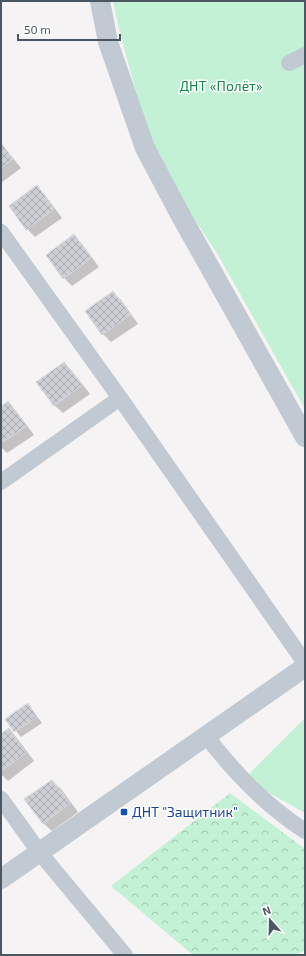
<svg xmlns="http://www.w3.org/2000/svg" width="306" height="956" font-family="'Exo 2',sans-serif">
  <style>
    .forest { fill: url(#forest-crowns) }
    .garden { fill: #c3f1d5 }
    .shadow { fill: #0003 }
    .building { fill: url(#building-cross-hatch); stroke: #d7d9de }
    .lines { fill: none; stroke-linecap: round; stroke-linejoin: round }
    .minor { stroke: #c1cad2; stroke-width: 16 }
    .tertiary { stroke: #c1cad2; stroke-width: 20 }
    .transit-dot { fill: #1a4fb4; stroke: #fff; stroke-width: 1.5 }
    .labels { text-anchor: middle; stroke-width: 3; stroke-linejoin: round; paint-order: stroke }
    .park-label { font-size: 14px; fill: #17864f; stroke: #fff }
    .transit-label { font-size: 14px; fill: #164399; stroke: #fff; text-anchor: start }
  </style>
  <defs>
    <pattern id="forest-crowns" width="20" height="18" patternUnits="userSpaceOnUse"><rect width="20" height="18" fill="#c3f1d5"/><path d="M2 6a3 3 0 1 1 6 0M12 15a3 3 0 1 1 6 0" fill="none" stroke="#a0c6b0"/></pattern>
    <pattern id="building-cross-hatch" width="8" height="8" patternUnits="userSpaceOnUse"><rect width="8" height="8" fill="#cdcfd5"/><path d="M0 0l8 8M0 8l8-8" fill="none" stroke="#a8abb0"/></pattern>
  </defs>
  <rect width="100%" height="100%" fill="#f5f3f3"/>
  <path class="forest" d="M 230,793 L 305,849 L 305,950 L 296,955 L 193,955 L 111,886 Z"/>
  <path class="garden" d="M 113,1 L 305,1 L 305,409 L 217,253 L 179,196 L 146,129 L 119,29 Z
    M 305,718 L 305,813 L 244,779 Z"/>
  <path class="shadow" d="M 1,143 L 21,168 L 1,183 Z
    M 37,187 L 45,195 L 62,218 L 35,237 L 27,229 Z
    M 74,236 L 82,244 L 99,267 L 72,286 L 64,278 Z
    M 112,292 L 121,300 L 138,324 L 111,342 L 103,334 Z
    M 64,363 L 72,371 L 90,394 L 63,413 L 54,405 Z
    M 8,403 L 16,411 L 34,435 L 7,453 L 1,447 L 1,408 Z
    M 28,705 L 42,723 L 21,737 L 7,720 Z
    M 9,729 L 17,738 L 34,761 L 8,781 L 1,774 L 1,735 Z
    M 52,781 L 61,789 L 78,812 L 52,831 L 43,823 Z"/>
  <path class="building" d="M 1,143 L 13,159 L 1,168 Z
    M 37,185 L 54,209 L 26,230 L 9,206 Z
    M 74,234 L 91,258 L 63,279 L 46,255 Z
    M 113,291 L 130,315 L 102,335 L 85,311 Z
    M 64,362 L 82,385 L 54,406 L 36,382 Z
    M 8,401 L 27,426 L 1,443 L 1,407 Z
    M 28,703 L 37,717 L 14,732 L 5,719 Z
    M 9,728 L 26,753 L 1,771 L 1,734 Z
    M 52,780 L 70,803 L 43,824 L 24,799 Z"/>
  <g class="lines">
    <path class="minor" d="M 289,63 L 305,55
      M 1,232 L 120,398 L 305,663
      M 1,482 L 120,398
      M 206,736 C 236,774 264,804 305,831
      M 1,799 L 40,853 L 125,955"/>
    <path class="tertiary" d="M 100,1 L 108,42 L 145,148 L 181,216 L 305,437
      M 1,879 L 305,667"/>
  </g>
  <rect class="transit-dot" x="120" y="808" width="8" height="8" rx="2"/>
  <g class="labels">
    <g class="park-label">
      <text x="221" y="91">ДНТ «Полёт»</text>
    </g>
    <g class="transit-label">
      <text x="132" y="817">ДНТ "Защитник"</text>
    </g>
  </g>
  <rect width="306" height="956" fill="none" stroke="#4a5661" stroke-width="4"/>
  <g transform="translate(270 920) rotate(340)" stroke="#ffffff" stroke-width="3" paint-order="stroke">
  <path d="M0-3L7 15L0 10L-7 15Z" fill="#4a5661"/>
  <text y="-6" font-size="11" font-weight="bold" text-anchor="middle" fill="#4a5661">N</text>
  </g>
  <path d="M18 34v6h102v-6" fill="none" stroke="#4a5661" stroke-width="2"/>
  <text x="24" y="34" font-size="12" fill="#4a5661" stroke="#ffffff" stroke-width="3" paint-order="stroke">50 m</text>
</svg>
